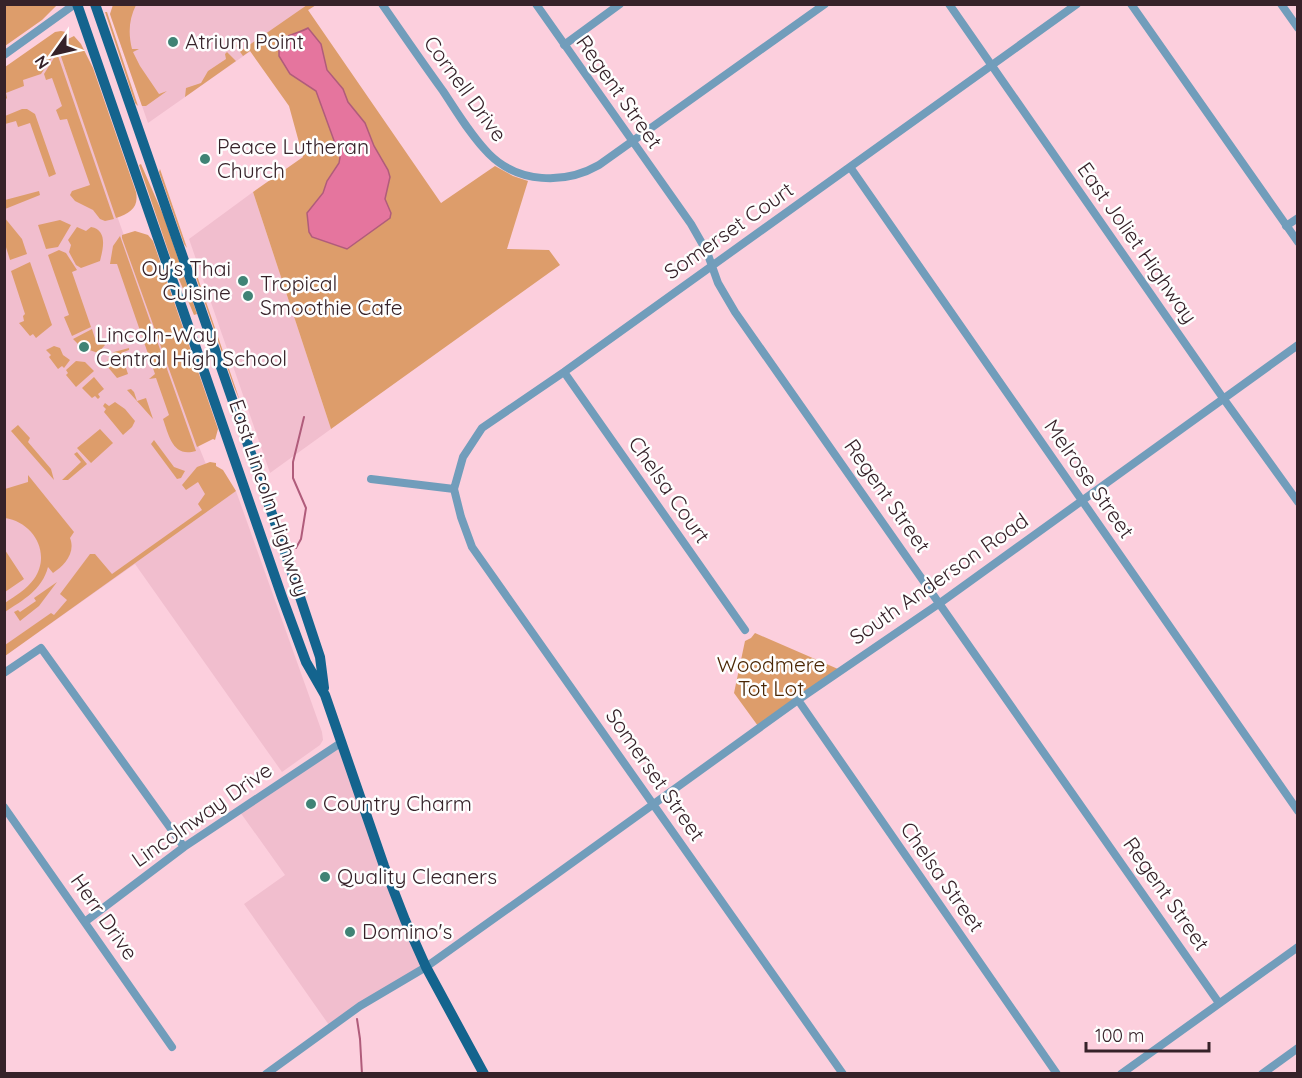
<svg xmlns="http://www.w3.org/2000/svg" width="1302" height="1078" font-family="Quicksand,sans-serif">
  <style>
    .built { fill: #f1bece }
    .green { fill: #dd9d6b }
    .water { fill: #e5759e; stroke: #b05c7b; stroke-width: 1.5 }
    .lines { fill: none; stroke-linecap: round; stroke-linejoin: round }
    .stream { stroke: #b05c7b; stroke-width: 2 }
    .minor { stroke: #719dbb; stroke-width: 8 }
    .major { stroke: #14648e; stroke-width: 10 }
    .poi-dot { fill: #408375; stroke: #fefefe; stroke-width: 2 }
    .labels { text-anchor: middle; stroke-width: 5; stroke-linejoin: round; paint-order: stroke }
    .poi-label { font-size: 21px; fill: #362229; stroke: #fefefe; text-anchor: start }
    .street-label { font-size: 21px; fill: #362229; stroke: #fefefe }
    .park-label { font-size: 21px; fill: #4a2604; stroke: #fefefe }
  </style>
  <rect width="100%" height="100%" fill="#fccfdd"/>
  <path class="built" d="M 113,4 L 316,5 L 148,123 L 112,20 L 110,14 Z
    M 57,46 L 197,442 L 221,501 L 236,491 L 322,732 L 323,740 L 320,745 L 282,772 L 135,564 L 5,656 L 4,76 Z
    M 253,192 L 331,429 L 270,473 L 189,239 Z
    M 341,744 L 423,966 L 329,1025 L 244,904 L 285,875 L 240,812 Z"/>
  <path class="green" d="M 5,4 L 57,4 L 57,5 L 42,20 L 5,46 Z
    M 113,5 L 136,5 C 129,19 128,33 132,49 L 139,49 L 133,52 L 140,66 L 159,94 L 167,91 L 146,106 L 142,106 L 112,20 L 110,14 Z
    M 307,5 L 316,5 L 308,10 L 441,203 L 495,166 L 513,176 L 528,181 L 507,249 L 549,250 L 560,265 L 331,429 L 253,192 L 303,157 L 289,106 L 250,51 L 243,56 L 236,46 L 237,44 L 242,50 Z
    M 105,12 L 107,12 L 138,106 L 135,103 Z
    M 61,31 L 66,32 L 66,37 L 41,74 L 23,80 L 24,86 L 6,93 L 7,98 L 5,100 L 5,67 L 55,32 Z
    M 74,36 L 81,44 L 93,68 L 136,192 C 139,208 130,213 116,218 L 59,51 L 68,39 Z
    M 227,52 L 236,61 L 185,97 L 186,88 L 201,83 L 208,71 L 226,59 L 225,54 Z
    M 57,53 L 114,219 L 105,221 L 100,219 L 93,210 L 75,201 L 70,195 L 72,191 L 90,185 L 67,119 L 60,120 L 56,110 L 62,106 L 52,78 L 46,80 L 44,74 Z
    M 22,109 L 27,109 L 35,114 L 56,174 L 49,177 L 30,123 L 18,127 L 16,121 L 5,124 L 5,116 Z
    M 141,164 L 164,217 L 197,314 L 194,315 L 173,265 L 139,165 Z
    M 160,169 L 187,248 L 184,244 L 159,172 Z
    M 39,191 L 40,195 L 5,209 L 5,200 Z
    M 4,217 L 22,239 L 27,254 L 10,260 L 5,244 Z
    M 60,220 L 71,225 L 58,247 L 46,249 L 38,225 Z
    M 77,227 L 86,231 L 91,227 C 108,230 103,249 100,261 L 81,268 L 76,265 L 69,252 L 71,245 L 68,240 Z
    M 135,231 L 148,235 L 153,241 L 218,429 L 215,440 L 213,439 L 197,447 L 122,238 L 122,235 Z
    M 120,236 L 196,451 C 173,458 169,436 163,419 L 169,415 L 156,378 L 149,379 L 155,374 L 117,264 L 110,264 L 113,246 Z
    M 59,250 L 66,253 L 77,270 L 72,272 L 91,327 L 72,336 L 64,317 L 69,315 L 48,255 Z
    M 192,261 L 240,401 L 234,387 L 191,263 Z
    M 30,262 L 52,325 L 36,338 L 33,334 L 30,336 L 19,323 L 24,321 L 23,316 L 25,314 L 11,271 Z
    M 92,329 L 97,345 L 103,343 L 105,345 L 98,353 L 81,347 L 73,339 Z
    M 54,346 L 60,348 L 63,355 L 70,360 L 64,368 L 62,366 L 58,369 L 49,357 L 51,355 L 46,350 Z
    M 129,348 L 129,350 L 121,353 L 128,374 L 117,378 L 107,366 L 108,359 L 114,352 Z
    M 76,361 L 85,362 L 94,371 L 76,387 L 66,375 L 68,373 L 66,370 Z
    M 94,377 L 104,389 L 98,394 L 100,397 L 98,399 L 95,396 L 92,398 L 82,388 Z
    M 131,389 L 134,392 L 137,401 L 146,398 L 153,419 L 127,390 Z
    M 115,402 L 125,409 L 135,421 L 132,427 L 123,435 L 104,412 L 106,409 L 103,406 L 105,403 L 109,406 Z
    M 18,425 L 30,438 L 28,442 L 51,469 L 54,480 L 11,431 Z
    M 100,429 L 113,443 L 91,463 L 77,448 Z
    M 154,440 L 174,467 L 185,471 L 181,478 L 177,479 L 151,444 Z
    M 77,452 L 87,464 L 68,480 L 62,480 L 81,462 L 74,454 Z
    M 210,462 L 216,463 L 216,466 L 223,470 L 236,491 L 5,656 L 5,645 L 51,613 L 54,615 L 67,600 L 60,594 L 90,554 L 95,554 L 112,574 L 202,510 L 198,504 L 205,494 L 198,482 L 186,490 L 182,485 L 197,467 Z
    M 28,475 L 74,532 L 70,538 C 76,553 64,566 53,573 L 48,567 C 42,590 23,600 5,612 L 5,603 C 15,596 27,589 34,579 C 52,553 33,522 5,518 L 5,489 L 28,482 Z
    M 5,550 L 24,579 L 5,592 L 4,592 Z
    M 57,582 L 39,606 L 20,621 L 14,612 L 18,610 L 20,612 L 36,601 L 34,598 Z
    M 755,633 L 838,669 L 758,726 L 734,693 L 745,641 L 751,638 Z"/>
  <path class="water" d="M 308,28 L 321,44 L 327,70 L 343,89 L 348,102 L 365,123 L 374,146 L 388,170 L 390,177 L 385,199 L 391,213 L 390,218 L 347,249 L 312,237 L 309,232 L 307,213 L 323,193 L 327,181 L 339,163 L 340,157 L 316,91 L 290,74 L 279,56 L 279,41 C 286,35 299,33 308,28 Z"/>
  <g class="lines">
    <path class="stream" d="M 296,548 L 301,539 L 306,508 L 293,478 L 293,462 L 304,417
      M 357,1019 L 360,1039 L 362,1074"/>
    <path class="minor" d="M 382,4 C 402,33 422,62 443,91 C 457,112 471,136 489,154 C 518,183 564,185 599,165 L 825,4
      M 536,4 L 691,224 L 707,252 L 718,283 L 735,312 L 1219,1003
      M 949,4 L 1223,398 L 1298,502
      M 1131,4 L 1298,242
      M 1281,4 L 1298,28
      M 564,45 L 620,4
      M 4,55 L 75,4
      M 850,167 L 1298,811
      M 1286,226 L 1298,218
      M 564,372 L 745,630
      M 371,479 L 454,489
      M 4,673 L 41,648 L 184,847
      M 798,700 L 1057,1074
      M 4,807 L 172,1047
      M 86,921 L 184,847 L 342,742
      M 266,1074 L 360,1006 L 426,967 L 551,878 L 798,700 L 940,603 L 1298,345
      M 843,1074 L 472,547 L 461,517 L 454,489 L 463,457 L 482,428 L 564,372 L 1077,4
      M 1121,1074 L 1298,947
      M 1262,1074 L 1298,1048"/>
    <path class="major" d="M 77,4 L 282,597 L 306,662 L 325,695 L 384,866 L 405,920 L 426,967 L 484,1074
      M 95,4 L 281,540 L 320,657 L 324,688"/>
  </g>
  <g class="poi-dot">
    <circle cx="173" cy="42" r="6"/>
    <circle cx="205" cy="159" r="6"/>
    <circle cx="243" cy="281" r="6"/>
    <circle cx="248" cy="296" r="6"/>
    <circle cx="84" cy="347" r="6"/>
    <circle cx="311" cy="804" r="6"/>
    <circle cx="325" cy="877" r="6"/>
    <circle cx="350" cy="932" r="6"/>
  </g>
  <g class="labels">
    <g class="poi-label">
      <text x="185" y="49">Atrium Point</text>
      <text x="217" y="154">Peace Lutheran<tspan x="217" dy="24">Church</tspan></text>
      <text x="231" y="276" text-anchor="end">Oy's Thai<tspan x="231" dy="24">Cuisine</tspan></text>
      <text x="260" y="291">Tropical<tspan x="260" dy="24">Smoothie Cafe</tspan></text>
      <text x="96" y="342">Lincoln-Way<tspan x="96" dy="24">Central High School</tspan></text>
      <text x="323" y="811">Country Charm</text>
      <text x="337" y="884">Quality Cleaners</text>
      <text x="362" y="939">Domino's</text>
    </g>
    <g class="street-label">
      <text transform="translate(465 89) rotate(54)" y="7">Cornell Drive</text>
      <text transform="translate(619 92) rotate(55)" y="7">Regent Street</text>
      <text transform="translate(729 231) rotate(-35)" y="7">Somerset Court</text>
      <text transform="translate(1137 243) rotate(55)" y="7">East Joliet Highway</text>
      <text transform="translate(1089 479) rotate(55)" y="7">Melrose Street</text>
      <text transform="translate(669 490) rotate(55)" y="7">Chelsa Court</text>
      <text transform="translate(887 496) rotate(55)" y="7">Regent Street</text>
      <text transform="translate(269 498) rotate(71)" y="7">East Lincoln Highway</text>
      <text transform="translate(939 579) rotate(-35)" y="7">South Anderson Road</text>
      <text transform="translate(655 775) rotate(55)" y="7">Somerset Street</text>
      <text transform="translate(202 815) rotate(-35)" y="7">Lincolnway Drive</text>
      <text transform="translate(942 877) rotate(55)" y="7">Chelsa Street</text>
      <text transform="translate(1166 894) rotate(55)" y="7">Regent Street</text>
      <text transform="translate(104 917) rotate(55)" y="7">Herr Drive</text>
    </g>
    <g class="park-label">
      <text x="771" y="672">Woodmere<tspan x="771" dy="24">Tot Lot</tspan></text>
    </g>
  </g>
  <rect width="1302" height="1078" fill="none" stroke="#362229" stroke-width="12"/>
  <g transform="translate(54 54) rotate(236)" stroke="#fefefe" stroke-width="4.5" paint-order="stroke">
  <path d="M0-4.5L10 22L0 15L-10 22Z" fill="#362229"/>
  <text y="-9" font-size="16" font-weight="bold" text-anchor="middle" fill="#362229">N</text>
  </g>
  <path d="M1086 1042v9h123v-9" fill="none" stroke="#362229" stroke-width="3"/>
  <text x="1095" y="1042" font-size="18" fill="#362229" stroke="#fefefe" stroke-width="4.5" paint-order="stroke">100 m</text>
</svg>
